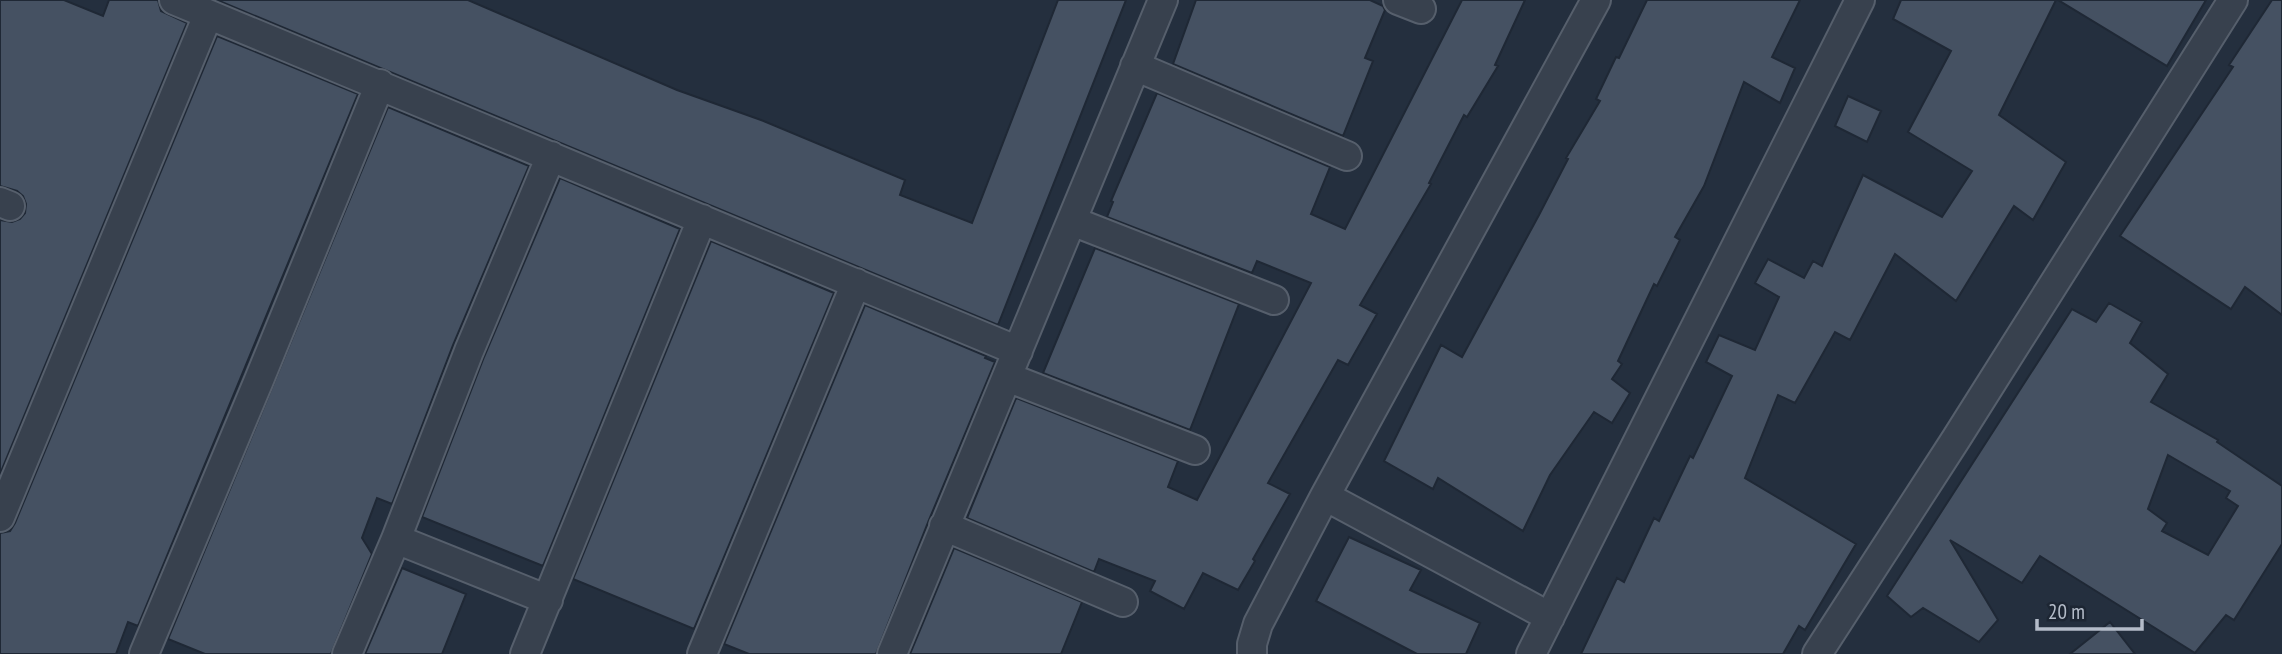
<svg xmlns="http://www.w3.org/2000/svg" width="2282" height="654" font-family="'PT Sans Narrow',sans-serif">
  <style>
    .building { fill: #455162; stroke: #1f2835; stroke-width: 2; fill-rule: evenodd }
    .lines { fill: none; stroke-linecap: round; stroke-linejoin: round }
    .minor-casing { stroke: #565f6c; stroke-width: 32 }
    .minor { stroke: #38414e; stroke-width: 28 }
  </style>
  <rect width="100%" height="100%" fill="#242f3e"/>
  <path class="building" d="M 0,0 L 64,0 L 103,16 L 109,0 L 158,0 L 161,11 L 187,23 L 0,474 L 0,220 L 12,222 L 20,219 L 25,213 L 26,204 L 23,196 L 17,191 L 0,186 Z
    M 217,0 L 468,0 L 677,90 L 761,120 L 905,180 L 900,195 L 972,223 L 1058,0 L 1126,0 L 998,325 Z
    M 1196,0 L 1370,0 L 1383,6 L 1385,10 L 1365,58 L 1373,61 L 1343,136 L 1173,64 Z
    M 1462,0 L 1525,0 L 1495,65 L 1498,66 L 1467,117 L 1464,115 L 1429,183 L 1431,184 L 1360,305 L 1377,314 L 1348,365 L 1338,360 L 1268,483 L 1290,494 L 1253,559 L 1255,561 L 1238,590 L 1203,573 L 1184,609 L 1150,591 L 1155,581 L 1099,559 L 1094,572 L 967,518 L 1016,398 L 1178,461 L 1168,487 L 1197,500 L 1311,283 L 1257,261 L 1252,273 L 1107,217 L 1113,202 L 1111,201 L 1157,93 L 1330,167 L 1311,214 L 1345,229 Z
    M 1647,0 L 1800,0 L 1772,57 L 1795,68 L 1780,103 L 1744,82 L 1704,186 L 1675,237 L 1680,240 L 1657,286 L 1654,284 L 1618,361 L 1622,364 L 1612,379 L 1630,393 L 1612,423 L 1594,412 L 1550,475 L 1523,531 L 1438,478 L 1433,489 L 1384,461 L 1441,345 L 1462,357 L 1539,215 L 1568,159 L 1566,158 L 1600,101 L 1596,99 L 1616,57 L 1619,58 Z
    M 1901,0 L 2056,0 L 1999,115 L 2066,162 L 2033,220 L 2014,206 L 1956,301 L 1895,254 L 1850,340 L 1835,332 L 1795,403 L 1778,395 L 1745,478 L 1856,544 L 1805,630 L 1799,626 L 1783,654 L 1581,654 L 1617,578 L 1624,582 L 1654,518 L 1659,521 L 1690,456 L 1693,458 L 1732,376 L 1706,362 L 1719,335 L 1755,350 L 1779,297 L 1755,283 L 1768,259 L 1804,278 L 1813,261 L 1822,266 L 1863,175 L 1942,217 L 1972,171 L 1908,132 L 1951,51 L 1893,19 Z
    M 2058,0 L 2206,0 L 2167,66 Z
    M 2272,0 L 2282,0 L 2282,315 L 2245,287 L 2231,309 L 2120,236 L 2233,67 L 2229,65 Z
    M 217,36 L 358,94 L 138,626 L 128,622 L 116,654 L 0,654 L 0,533 L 10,531 L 15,523 Z
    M 1848,96 L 1881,111 L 1867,142 L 1835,126 Z
    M 388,107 L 529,166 L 453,345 L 392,504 L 377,498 L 362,538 L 372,554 L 331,654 L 205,654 L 168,639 Z
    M 560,178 L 680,229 L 543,566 L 422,517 L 484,357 Z
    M 711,241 L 834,293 L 694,629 L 573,579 Z
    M 1095,248 L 1239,304 L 1190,430 L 1043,373 Z
    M 2109,303 L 2142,322 L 2130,343 L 2168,374 L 2151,402 L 2218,440 L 2217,442 L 2282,486 L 2282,544 L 2234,620 L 2226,615 L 2195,653 L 2040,556 L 2022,583 L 1950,540 L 1998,620 L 1979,642 L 1923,608 L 1911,617 L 1887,596 L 2072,309 L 2096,322 ZM 2168,455 L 2230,491 L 2226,498 L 2238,506 L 2208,555 L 2162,531 L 2167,523 L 2148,509 Z
    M 865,305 L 986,356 L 985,358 L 995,362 L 929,520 L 876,654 L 749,654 L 724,644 Z
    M 1349,537 L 1421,570 L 1410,590 L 1480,623 L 1466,654 L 1417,654 L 1316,601 Z
    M 954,548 L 1082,602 L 1061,654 L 910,654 Z
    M 402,568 L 466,594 L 442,654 L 365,654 Z
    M 2110,622 L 2135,654 L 2070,654 Z"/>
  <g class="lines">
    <defs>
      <path id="minor" d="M 174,0 L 1018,351
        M 1398,0 L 1421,9
        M 1135,66 L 1347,156
        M 0,202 L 10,206
        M 1072,221 L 1274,300
        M 1007,377 L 1195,450
        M 1325,496 L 1550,617
        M 0,517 L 208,15
        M 944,526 L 1123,602
        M 396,539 L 548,600
        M 144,654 L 259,380 L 380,84
        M 347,654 L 396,539 L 469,351 L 551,156
        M 525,654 L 702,219
        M 702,654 L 856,283
        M 892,654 L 1163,0
        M 1252,654 L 1252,644 L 1258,624 L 1325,496 L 1596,0
        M 1531,654 L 1860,0
        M 1817,654 L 1956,439 L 2233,0"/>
    </defs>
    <use href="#minor" class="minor-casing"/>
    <use href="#minor" class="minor"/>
  </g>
  <path d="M2037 619v10h105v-10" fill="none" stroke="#b4bcc9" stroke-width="3.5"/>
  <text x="2048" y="619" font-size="21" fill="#b4bcc9" stroke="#1d2633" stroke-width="5" paint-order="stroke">20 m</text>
</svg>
